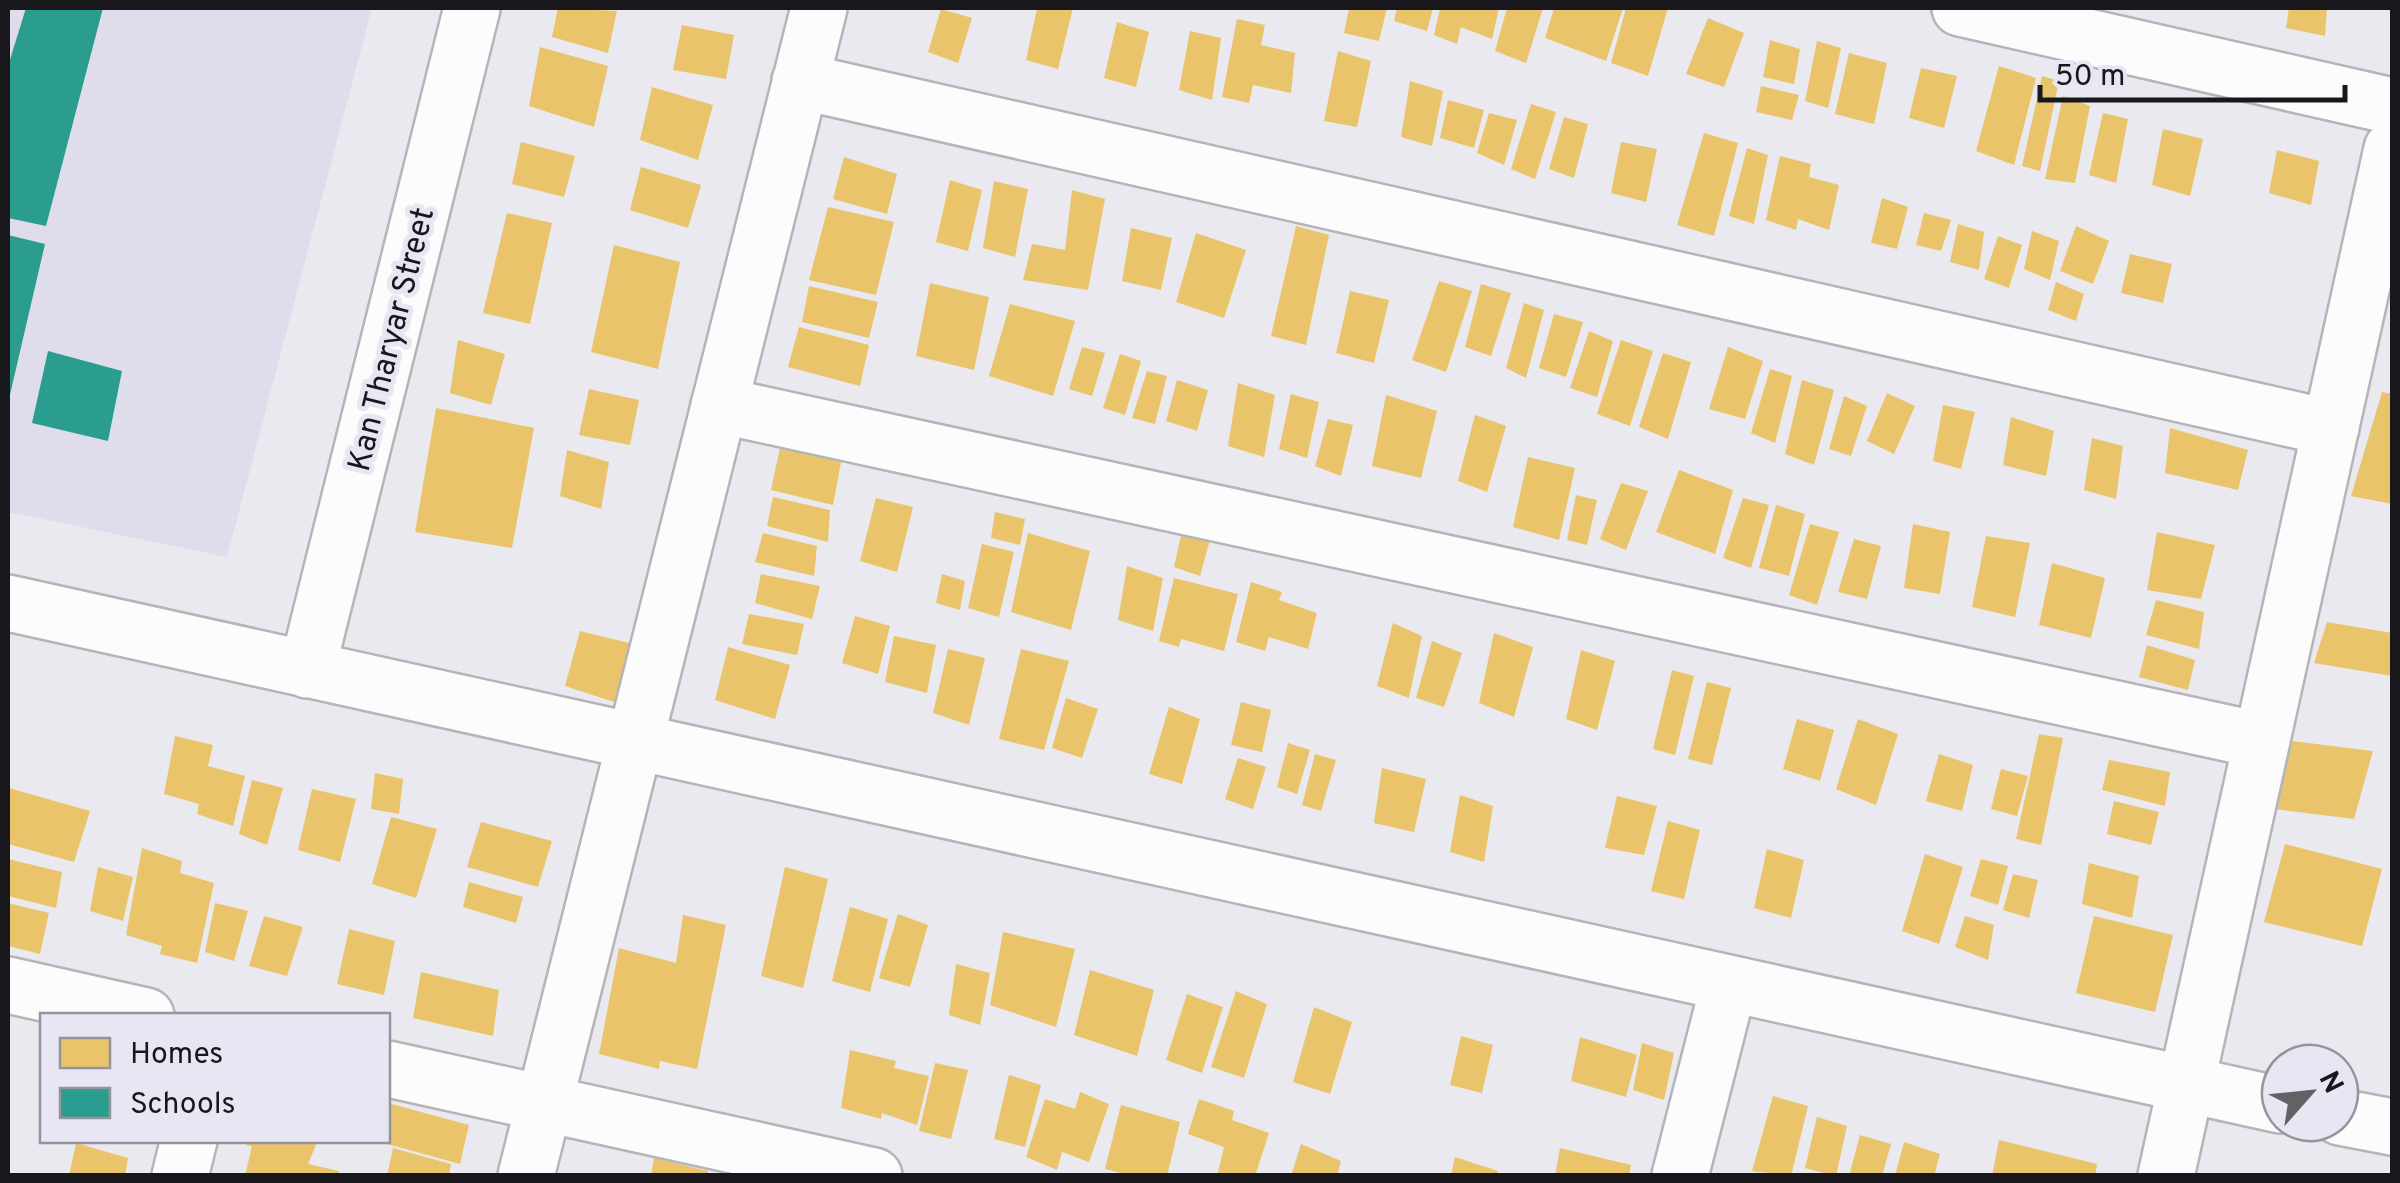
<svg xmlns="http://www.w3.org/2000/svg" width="2400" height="1183" font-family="Overpass,sans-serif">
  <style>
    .built { fill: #dfddeb }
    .homes { fill: #e9c46a }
    .schools { fill: #2a9d8f }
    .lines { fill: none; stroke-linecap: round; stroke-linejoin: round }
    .minor-casing { stroke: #b5b4b9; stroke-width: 60 }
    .minor { stroke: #fcfcfd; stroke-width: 55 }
    .labels { text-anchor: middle; stroke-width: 10; stroke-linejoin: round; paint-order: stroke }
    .street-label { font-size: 32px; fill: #18181c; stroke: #e8e6f3 }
  </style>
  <rect width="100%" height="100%" fill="#eae9f0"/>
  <path class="built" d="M 8,8 L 372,8 L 227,557 L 8,512 Z"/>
  <path class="homes" d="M 558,8 L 617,11 L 608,53 L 552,37 Z
    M 1037,8 L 1073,8 L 1058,69 L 1026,60 Z
    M 1349,8 L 1387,8 L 1379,41 L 1344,33 Z
    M 1397,8 L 1433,8 L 1427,31 L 1394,21 Z
    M 1440,8 L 1499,8 L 1492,39 L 1461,27 L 1457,44 L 1434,35 Z
    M 1507,8 L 1543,8 L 1526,63 L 1495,51 Z
    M 1554,8 L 1623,8 L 1606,61 L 1545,38 Z
    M 1626,8 L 1668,8 L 1648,76 L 1611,63 Z
    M 2289,8 L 2327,8 L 2325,36 L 2286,28 Z
    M 941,9 L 972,18 L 958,63 L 928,52 Z
    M 1708,18 L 1744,33 L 1724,87 L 1686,74 Z
    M 1237,19 L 1265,25 L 1261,45 L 1295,53 L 1291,93 L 1253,85 L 1249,103 L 1222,97 Z
    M 1117,22 L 1149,32 L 1136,87 L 1104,78 Z
    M 682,25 L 734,35 L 726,79 L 673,70 Z
    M 1190,31 L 1221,38 L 1212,100 L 1179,90 Z
    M 1770,40 L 1800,49 L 1794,84 L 1763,77 Z
    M 1817,41 L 1841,48 L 1828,108 L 1805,101 Z
    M 540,47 L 608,66 L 594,127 L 529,106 Z
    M 1338,51 L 1371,61 L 1357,127 L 1324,121 Z
    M 1849,53 L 1887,63 L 1874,124 L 1835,114 Z
    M 1999,66 L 2036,78 L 2014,165 L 1976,151 Z
    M 1921,68 L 1957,76 L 1944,128 L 1909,118 Z
    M 2042,76 L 2059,81 L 2040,171 L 2022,166 Z
    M 1410,81 L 1443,91 L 1432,146 L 1401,137 Z
    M 1761,86 L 1799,95 L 1792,120 L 1756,112 Z
    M 652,87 L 713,105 L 698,160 L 640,140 Z
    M 2063,96 L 2090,106 L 2075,183 L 2045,179 Z
    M 1448,100 L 1484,110 L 1474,148 L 1440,138 Z
    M 1531,104 L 1556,112 L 1535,179 L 1511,169 Z
    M 1489,113 L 1517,120 L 1504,165 L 1477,153 Z
    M 2103,113 L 2128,119 L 2116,183 L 2089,175 Z
    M 1564,117 L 1588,124 L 1574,178 L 1549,169 Z
    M 2163,129 L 2203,139 L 2190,196 L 2152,185 Z
    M 1704,133 L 1738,143 L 1714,236 L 1677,225 Z
    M 521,142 L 575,156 L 564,197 L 512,184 Z
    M 1621,142 L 1657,149 L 1646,202 L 1611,193 Z
    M 1747,148 L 1768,155 L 1754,224 L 1729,216 Z
    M 2277,150 L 2319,161 L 2311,205 L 2269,193 Z
    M 1780,156 L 1811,164 L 1809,177 L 1839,185 L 1829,230 L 1798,219 L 1796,230 L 1766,220 Z
    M 844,157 L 897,174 L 887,214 L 833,199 Z
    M 641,167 L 701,185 L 688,228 L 630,210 Z
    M 950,180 L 982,190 L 968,251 L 936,242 Z
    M 994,181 L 1028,189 L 1015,257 L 983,248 Z
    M 1072,190 L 1105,199 L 1088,290 L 1023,280 L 1032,244 L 1065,250 Z
    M 1882,198 L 1908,207 L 1897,249 L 1871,243 Z
    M 828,207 L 894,222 L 876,295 L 809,280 Z
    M 507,213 L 552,223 L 530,324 L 483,313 Z
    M 1924,213 L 1951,220 L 1941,251 L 1916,245 Z
    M 1958,224 L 1984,232 L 1979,270 L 1950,262 Z
    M 1296,226 L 1329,235 L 1306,345 L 1271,336 Z
    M 2076,226 L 2109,241 L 2093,284 L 2060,271 Z
    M 1131,228 L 1172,238 L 1161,290 L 1122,281 Z
    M 2032,231 L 2059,241 L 2050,280 L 2024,269 Z
    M 1196,233 L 1246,250 L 1224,318 L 1176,302 Z
    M 1998,236 L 2022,245 L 2009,288 L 1984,279 Z
    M 614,245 L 680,262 L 658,369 L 591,352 Z
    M 2130,254 L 2172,264 L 2163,303 L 2121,293 Z
    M 1439,281 L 1472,291 L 1446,372 L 1412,360 Z
    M 2056,282 L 2084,294 L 2076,321 L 2048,310 Z
    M 930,283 L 989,297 L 974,370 L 916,356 Z
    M 1481,284 L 1511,293 L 1491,356 L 1465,347 Z
    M 809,286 L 878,302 L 869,338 L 802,322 Z
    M 1350,291 L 1389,300 L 1374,363 L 1336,353 Z
    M 1524,303 L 1544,310 L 1526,378 L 1506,368 Z
    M 1010,304 L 1075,321 L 1053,396 L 989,376 Z
    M 1554,314 L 1583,322 L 1566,377 L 1539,368 Z
    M 799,327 L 869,345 L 860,386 L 788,367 Z
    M 1589,331 L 1613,341 L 1597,397 L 1570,388 Z
    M 458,340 L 505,354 L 491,405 L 450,393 Z
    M 1621,340 L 1653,351 L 1630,426 L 1597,414 Z
    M 1082,347 L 1105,353 L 1092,396 L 1069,389 Z
    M 1728,347 L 1763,361 L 1745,419 L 1709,409 Z
    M 1663,353 L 1691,362 L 1668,439 L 1639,427 Z
    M 1120,354 L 1141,361 L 1125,415 L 1103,408 Z
    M 1770,369 L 1792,376 L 1775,443 L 1751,433 Z
    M 1147,371 L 1167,376 L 1155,424 L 1132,418 Z
    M 1177,380 L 1208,390 L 1197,431 L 1166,421 Z
    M 1802,380 L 1834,390 L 1814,465 L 1785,454 Z
    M 1238,383 L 1275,395 L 1264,457 L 1228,446 Z
    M 589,389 L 639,400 L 630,445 L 579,435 Z
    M 2382,392 L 2392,394 L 2392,504 L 2351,496 Z
    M 1887,393 L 1915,406 L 1894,454 L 1867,441 Z
    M 1291,394 L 1319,402 L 1307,458 L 1279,449 Z
    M 1386,395 L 1437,411 L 1421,478 L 1372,466 Z
    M 1844,396 L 1867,406 L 1851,456 L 1829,449 Z
    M 1943,405 L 1975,412 L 1961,469 L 1933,461 Z
    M 436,408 L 534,428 L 512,548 L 415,532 Z
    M 1475,415 L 1506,426 L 1487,492 L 1458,481 Z
    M 2011,417 L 2054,431 L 2046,476 L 2003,465 Z
    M 1328,419 L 1353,425 L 1341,476 L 1315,466 Z
    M 2170,428 L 2248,450 L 2238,490 L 2165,473 Z
    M 2092,438 L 2123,446 L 2116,499 L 2084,490 Z
    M 780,448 L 841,462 L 833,505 L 771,490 Z
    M 567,450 L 609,462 L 601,509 L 560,496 Z
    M 1528,457 L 1575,468 L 1559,540 L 1513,527 Z
    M 1679,470 L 1733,490 L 1715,554 L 1656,532 Z
    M 1621,483 L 1648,491 L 1626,550 L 1600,539 Z
    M 1576,495 L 1597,500 L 1587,545 L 1567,540 Z
    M 773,497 L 830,510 L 828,542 L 767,526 Z
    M 876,498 L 913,507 L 897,572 L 860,561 Z
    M 1743,498 L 1769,505 L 1751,568 L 1723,558 Z
    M 1776,505 L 1805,514 L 1789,576 L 1759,568 Z
    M 995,512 L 1025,519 L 1020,545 L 991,538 Z
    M 1185,518 L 1213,529 L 1200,576 L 1174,567 Z
    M 1810,524 L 1839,532 L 1817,605 L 1789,595 Z
    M 1913,524 L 1950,532 L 1940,594 L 1904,588 Z
    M 2157,532 L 2215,545 L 2201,599 L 2147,590 Z
    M 763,533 L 817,546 L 814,576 L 755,562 Z
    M 1028,533 L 1090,551 L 1071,630 L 1011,612 Z
    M 1986,536 L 2030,543 L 2015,617 L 1972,607 Z
    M 1854,539 L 1881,546 L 1867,599 L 1838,592 Z
    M 982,544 L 1014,552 L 999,617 L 968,608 Z
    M 2052,563 L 2105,578 L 2091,638 L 2039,625 Z
    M 1127,566 L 1163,578 L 1153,631 L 1118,620 Z
    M 761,574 L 820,586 L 812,619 L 755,603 Z
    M 942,574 L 965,581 L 960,610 L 936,603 Z
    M 1174,578 L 1238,594 L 1224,651 L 1181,639 L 1179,647 L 1159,641 Z
    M 1251,582 L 1282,592 L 1279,600 L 1317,613 L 1308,649 L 1269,637 L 1265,651 L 1236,642 Z
    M 2156,600 L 2204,612 L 2199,649 L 2146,635 Z
    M 749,614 L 804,624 L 797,655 L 742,644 Z
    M 855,616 L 890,626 L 878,674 L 842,663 Z
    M 2327,622 L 2392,633 L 2392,676 L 2314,663 Z
    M 1393,623 L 1422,636 L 1409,698 L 1377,686 Z
    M 580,631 L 633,644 L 620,704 L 565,686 Z
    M 1494,633 L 1533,647 L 1514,717 L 1479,703 Z
    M 894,636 L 936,645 L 927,693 L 885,682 Z
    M 1432,641 L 1462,653 L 1444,707 L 1416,698 Z
    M 2147,645 L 2195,660 L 2188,690 L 2139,677 Z
    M 728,647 L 790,665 L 775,719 L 715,700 Z
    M 948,649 L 985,658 L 969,725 L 933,713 Z
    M 1021,649 L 1069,661 L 1044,750 L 999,739 Z
    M 1581,650 L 1615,661 L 1597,730 L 1566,719 Z
    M 1672,670 L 1694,676 L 1675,755 L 1653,749 Z
    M 1707,682 L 1731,688 L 1712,765 L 1688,759 Z
    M 1066,698 L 1098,709 L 1082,758 L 1052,748 Z
    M 1241,702 L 1271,710 L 1262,752 L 1231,745 Z
    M 1169,707 L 1200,719 L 1182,784 L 1149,774 Z
    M 1797,719 L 1834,730 L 1820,781 L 1783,769 Z
    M 1858,719 L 1898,734 L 1876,805 L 1836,789 Z
    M 2039,734 L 2063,738 L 2041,845 L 2016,839 Z
    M 175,736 L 213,745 L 208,766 L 245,776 L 233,826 L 197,814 L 199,804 L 164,794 Z
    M 2292,741 L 2373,751 L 2354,819 L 2274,809 Z
    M 1288,743 L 1310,750 L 1297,794 L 1277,787 Z
    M 1315,754 L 1336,760 L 1321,811 L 1302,805 Z
    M 1939,754 L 1973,765 L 1962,811 L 1926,801 Z
    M 1238,758 L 1266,767 L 1253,809 L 1225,799 Z
    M 2109,760 L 2170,772 L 2165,806 L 2102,790 Z
    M 1382,768 L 1426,779 L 1414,832 L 1374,823 Z
    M 2001,769 L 2028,776 L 2017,816 L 1991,809 Z
    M 375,773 L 403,779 L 399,814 L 371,809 Z
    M 252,780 L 283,788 L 267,845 L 239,834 Z
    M 9,788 L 90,811 L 74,862 L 8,844 Z
    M 312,789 L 356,799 L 340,862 L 298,850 Z
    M 1460,795 L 1493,806 L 1484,862 L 1450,852 Z
    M 1617,796 L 1657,806 L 1644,855 L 1605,848 Z
    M 2114,801 L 2159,812 L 2151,845 L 2107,834 Z
    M 391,817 L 437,829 L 416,898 L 372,884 Z
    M 1668,821 L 1700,830 L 1684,899 L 1651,891 Z
    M 481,822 L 552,841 L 538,887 L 467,867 Z
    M 2285,844 L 2382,869 L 2362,946 L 2264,922 Z
    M 142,848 L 182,861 L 180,873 L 214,883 L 197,963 L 160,954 L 162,946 L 126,935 Z
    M 1767,849 L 1804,860 L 1791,918 L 1754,908 Z
    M 1925,854 L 1963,867 L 1939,944 L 1902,931 Z
    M 8,859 L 62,872 L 56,908 L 8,896 Z
    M 1981,859 L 2008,866 L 1998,905 L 1970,896 Z
    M 2089,863 L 2139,876 L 2132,918 L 2082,904 Z
    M 98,867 L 133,877 L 123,921 L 90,911 Z
    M 785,867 L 828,879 L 803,988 L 761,976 Z
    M 2013,874 L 2038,880 L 2029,918 L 2003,910 Z
    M 469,882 L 523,897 L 516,923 L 463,907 Z
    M 8,903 L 49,913 L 40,954 L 8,946 Z
    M 215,903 L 248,911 L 234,961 L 205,952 Z
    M 850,907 L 888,919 L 870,992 L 832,981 Z
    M 898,914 L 928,925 L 910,987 L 879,978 Z
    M 683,915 L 726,925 L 697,1069 L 660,1061 L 659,1069 L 599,1054 L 619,948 L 676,963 Z
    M 264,916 L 303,927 L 287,976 L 249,966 Z
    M 1965,916 L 1994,925 L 1988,960 L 1955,947 Z
    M 2094,916 L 2173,935 L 2155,1012 L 2076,993 Z
    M 349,929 L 395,941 L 384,995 L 337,984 Z
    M 1003,932 L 1075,949 L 1056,1027 L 990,1005 Z
    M 956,964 L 990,973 L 980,1025 L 949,1015 Z
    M 1090,970 L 1154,990 L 1137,1056 L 1074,1035 Z
    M 421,972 L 499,990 L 493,1036 L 413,1018 Z
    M 1236,991 L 1267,1004 L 1244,1078 L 1211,1067 Z
    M 1187,994 L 1223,1007 L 1202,1073 L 1166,1060 Z
    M 1314,1007 L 1352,1022 L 1330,1094 L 1293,1082 Z
    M 1461,1036 L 1493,1045 L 1482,1093 L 1450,1085 Z
    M 1580,1037 L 1637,1055 L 1626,1097 L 1571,1081 Z
    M 1642,1043 L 1674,1053 L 1664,1100 L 1633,1090 Z
    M 850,1050 L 896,1061 L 894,1068 L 929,1076 L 917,1125 L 882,1113 L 881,1119 L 841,1108 Z
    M 935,1063 L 968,1070 L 951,1139 L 919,1131 Z
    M 1009,1075 L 1041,1085 L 1025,1147 L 994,1139 Z
    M 1080,1092 L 1109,1104 L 1089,1162 L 1062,1152 L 1057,1170 L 1026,1157 L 1045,1099 L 1075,1109 Z
    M 1773,1096 L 1808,1106 L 1791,1176 L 1752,1171 Z
    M 1199,1099 L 1234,1111 L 1232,1120 L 1269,1133 L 1255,1176 L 1217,1176 L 1224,1147 L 1188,1134 Z
    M 388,1103 L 469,1125 L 460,1164 L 380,1142 L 388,1140 Z
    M 1121,1105 L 1180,1122 L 1167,1176 L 1132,1176 L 1105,1169 Z
    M 1817,1117 L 1847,1126 L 1836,1176 L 1805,1168 Z
    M 1860,1135 L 1891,1144 L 1882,1176 L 1849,1176 Z
    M 247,1140 L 318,1140 L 308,1164 L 339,1171 L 338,1176 L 245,1176 L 252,1146 L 246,1145 Z
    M 1999,1140 L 2097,1164 L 2095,1176 L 1992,1176 Z
    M 1904,1142 L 1940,1154 L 1934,1176 L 1895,1176 Z
    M 76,1143 L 128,1158 L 125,1176 L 69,1176 Z
    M 1301,1144 L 1341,1161 L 1337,1176 L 1291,1176 Z
    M 393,1148 L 451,1164 L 449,1176 L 387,1176 Z
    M 1560,1148 L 1631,1165 L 1629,1176 L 1555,1176 Z
    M 1455,1157 L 1498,1171 L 1497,1176 L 1451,1176 Z
    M 654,1158 L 708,1171 L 708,1176 L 651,1176 Z"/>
  <path class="schools" d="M 26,8 L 103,8 L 46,226 L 8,218 L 8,66 Z
    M 8,235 L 45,244 L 9,399 L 8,399 Z
    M 48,351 L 122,371 L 108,441 L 32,423 Z"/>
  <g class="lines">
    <defs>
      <path id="minor" d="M 1960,8 L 2392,106
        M 800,81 L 2331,428
        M 719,405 L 2259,740
        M 8,603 L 2280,1105
        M 307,670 L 472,8
        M 8,985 L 146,1016
        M 388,1069 L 874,1176
        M 2340,1117 L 2392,1127
        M 180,1176 L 189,1140
        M 526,1176 L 819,8
        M 1680,1176 L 1729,984
        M 2166,1176 L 2392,149"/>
    </defs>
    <use href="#minor" class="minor-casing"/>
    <use href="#minor" class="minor"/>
  </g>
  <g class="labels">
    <g class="street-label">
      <text transform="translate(390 339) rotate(-76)" y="11">Kan Tharyar Street</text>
    </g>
  </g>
  <rect width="2400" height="1183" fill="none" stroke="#18181c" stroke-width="20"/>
  <rect x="40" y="1013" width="350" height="130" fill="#e8e6f3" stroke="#95949d" stroke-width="2.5"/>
  <rect x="60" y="1038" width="50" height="30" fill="#e9c46a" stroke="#95949d" stroke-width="2.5"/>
  <text x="130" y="1063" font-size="30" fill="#18181c">Homes</text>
  <rect x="60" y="1088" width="50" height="30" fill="#2a9d8f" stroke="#95949d" stroke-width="2.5"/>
  <text x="130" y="1113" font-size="30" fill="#18181c">Schools</text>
  <g transform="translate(2310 1093) rotate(63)"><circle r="48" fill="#e8e6f3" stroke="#95949d" stroke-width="2.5"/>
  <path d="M0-8L18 38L0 25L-18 38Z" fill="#626166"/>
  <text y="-15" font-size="28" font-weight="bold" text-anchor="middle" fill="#18181c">N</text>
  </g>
  <path d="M2040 85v15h305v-15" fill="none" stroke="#18181c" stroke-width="5"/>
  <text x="2055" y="85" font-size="30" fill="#18181c" stroke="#e8e6f3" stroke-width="8" paint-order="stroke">50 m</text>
</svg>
